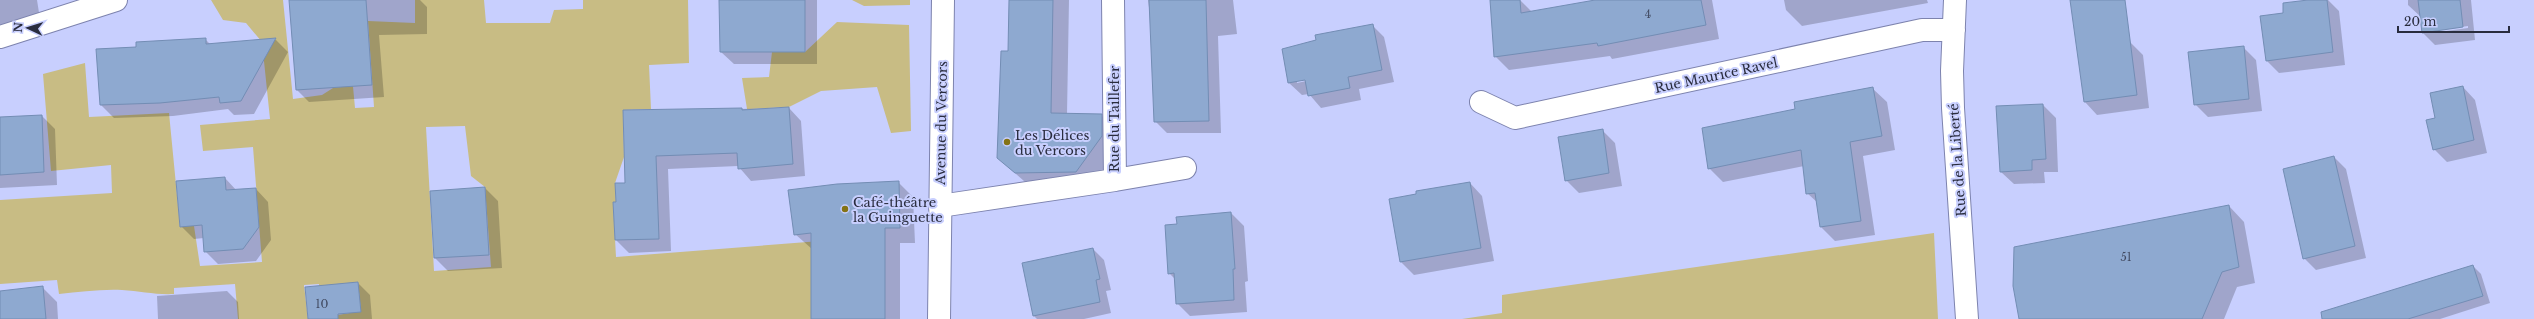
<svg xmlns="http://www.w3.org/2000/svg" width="2534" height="319" font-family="'Libre Baskerville',serif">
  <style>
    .green { fill: #c8bc84; fill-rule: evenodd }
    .shadow { fill: #0003; fill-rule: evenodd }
    .building { fill: #8ea9d0; stroke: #738db4 }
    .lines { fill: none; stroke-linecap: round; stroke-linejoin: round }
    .minor-casing { stroke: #7d83ae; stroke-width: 24 }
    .tertiary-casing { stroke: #7d83ae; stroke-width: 24 }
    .minor { stroke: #fff; stroke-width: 22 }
    .tertiary { stroke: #fff; stroke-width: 22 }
    .poi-dot { fill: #847314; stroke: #c8cffe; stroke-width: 1.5 }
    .labels { text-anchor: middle; stroke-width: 4; stroke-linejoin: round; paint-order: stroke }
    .number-label { font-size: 11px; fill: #424b62 }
    .street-label { font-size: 13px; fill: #292c3e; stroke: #c8cffe }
    .poi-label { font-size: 13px; fill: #292c3e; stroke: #c8cffe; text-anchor: start }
  </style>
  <rect width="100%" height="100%" fill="#c8cffe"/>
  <path class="green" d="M 211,0 L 283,0 L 293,99 L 322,95 L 333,88 L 331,66 L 351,65 L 355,108 L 374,107 L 368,21 L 415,23 L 415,0 L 484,0 L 486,23 L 550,23 L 554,10 L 583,9 L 583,0 L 688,0 L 689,63 L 649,65 L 651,109 L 623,110 L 624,157 L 615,183 L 616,202 L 613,202 L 616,257 L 859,238 L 811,252 L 811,319 L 338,319 L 338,315 L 361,311 L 358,282 L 343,284 L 319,293 L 319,284 L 304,285 L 308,319 L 238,319 L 235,284 L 174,288 L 174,294 C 156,295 140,291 122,290 C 101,289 80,292 59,294 L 57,280 L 0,284 L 0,200 L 112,193 L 111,165 L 51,171 L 43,74 L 85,63 L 89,117 L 169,113 L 180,226 L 194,226 L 200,266 L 262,262 L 253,147 L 203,151 L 200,125 L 270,119 L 262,42 L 246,23 L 223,20 ZM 465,126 L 471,176 L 485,187 L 491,267 L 434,271 L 426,127 Z
    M 852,0 L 910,0 L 910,5 L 864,6 Z
    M 837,22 L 909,25 L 911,131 L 891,133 L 877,87 L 821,91 L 789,107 L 747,109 L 742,78 L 769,77 L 772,52 L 805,52 Z
    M 1934,233 L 1938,319 L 1462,319 L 1502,313 L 1502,295 Z"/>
  <path class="shadow" d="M 0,0 L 37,0 L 40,19 L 0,26 Z
    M 290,0 L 420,0 L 427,7 L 427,34 L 379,35 L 384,97 L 309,102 L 297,90 Z
    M 720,0 L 817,0 L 817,64 L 734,64 L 721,52 Z
    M 1010,0 L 1069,0 L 1067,114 L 1101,115 L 1117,131 L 1117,152 L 1092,187 L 1032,188 L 998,158 L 1009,52 Z
    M 1148,0 L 1233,0 L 1237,34 L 1218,36 L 1221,133 L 1167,133 L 1155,121 L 1151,23 Z
    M 1517,0 L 1520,0 L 1532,12 L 1599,0 L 1712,0 L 1719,39 L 1612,59 L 1610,56 L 1509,70 L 1495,56 Z
    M 1784,0 L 1927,0 L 1928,3 L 1802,26 L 1786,10 Z
    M 2314,0 L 2328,0 L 2339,11 L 2345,65 L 2279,73 L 2267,61 L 2284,13 Z
    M 2408,0 L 2471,0 L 2475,40 L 2435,45 L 2423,33 L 2421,17 L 2408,5 ZM 2468,26 L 2468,28 L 2432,33 L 2432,31 Z
    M 1372,25 L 1384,37 L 1394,82 L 1359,89 L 1361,100 L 1321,108 L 1309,94 L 1302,95 L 1289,83 ZM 1310,78 L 1311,80 L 1297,83 L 1297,81 Z
    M 205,39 L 211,45 L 276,40 L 288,52 L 254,114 L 234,115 L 228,109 L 173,116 L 114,118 L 101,105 L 137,48 Z
    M 2130,42 L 2143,55 L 2149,108 L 2097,115 L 2085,102 L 2077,49 Z
    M 2243,47 L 2256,60 L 2262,111 L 2208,117 L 2195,104 Z
    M 2463,87 L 2475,100 L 2487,153 L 2447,162 L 2434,149 L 2436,119 Z
    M 1872,88 L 1887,102 L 1895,150 L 1863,156 L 1875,235 L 1835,241 L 1821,227 L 1818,203 L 1807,193 L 1804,166 L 1723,182 L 1709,168 L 1796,110 Z
    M 2043,105 L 2056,118 L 2058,172 L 2044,172 L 2045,183 L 2014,184 L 2001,172 Z
    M 789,108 L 801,121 L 805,176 L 751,181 L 738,166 L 668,169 L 671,251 L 629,253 L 616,240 L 617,203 L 626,184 L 624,111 Z
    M 42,116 L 55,129 L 57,185 L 0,188 L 0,118 Z
    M 1602,130 L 1615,143 L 1622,186 L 1579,193 L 1566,180 Z
    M 2334,157 L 2346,169 L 2366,258 L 2316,270 L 2304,258 Z
    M 225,178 L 237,191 L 256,189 L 268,202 L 271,240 L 256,261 L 218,264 L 205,251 L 204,238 L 194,239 L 181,226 Z
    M 898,182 L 913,197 L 915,243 L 900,243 L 900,319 L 812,319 L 812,249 L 795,234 Z
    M 1470,183 L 1482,196 L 1494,261 L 1414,275 L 1401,262 L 1390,200 Z
    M 485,188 L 498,201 L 502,268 L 448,271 L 435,258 L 431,192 Z
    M 2229,206 L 2244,222 L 2255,283 L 2237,287 L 2224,319 L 2020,319 Z
    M 1231,213 L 1244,226 L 1248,281 L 1245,282 L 1247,312 L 1190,316 L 1177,303 L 1176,280 L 1169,273 Z
    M 1093,249 L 1104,260 L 1111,290 L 1106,291 L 1111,313 L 1084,319 L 1037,319 L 1034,316 L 1024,264 Z
    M 2473,266 L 2481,274 L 2490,303 L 2440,319 L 2349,319 Z
    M 358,283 L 370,295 L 372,319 L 309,319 Z
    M 42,287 L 57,302 L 58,319 L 1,319 L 0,292 Z
    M 227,291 L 238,302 L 239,319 L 158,319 L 157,296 Z"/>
  <path class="building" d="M 289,0 L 366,0 L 372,85 L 296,90 Z
    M 719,0 L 805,0 L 805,52 L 720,52 Z
    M 1009,0 L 1053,0 L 1051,113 L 1102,114 L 1102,136 L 1076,172 L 1015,173 L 997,158 L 1001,51 L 1008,51 Z
    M 1149,0 L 1206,0 L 1209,121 L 1154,122 Z
    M 1490,0 L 1520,0 L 1521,13 L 1595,0 L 1701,0 L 1706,25 L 1598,46 L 1597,43 L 1494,57 Z
    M 2070,0 L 2125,0 L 2137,95 L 2084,102 Z
    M 2308,0 L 2327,0 L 2333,52 L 2266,61 L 2260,16 L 2283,13 L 2283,3 Z
    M 2418,0 L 2460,0 L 2463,27 L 2422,33 Z
    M 1373,24 L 1382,70 L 1348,77 L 1350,88 L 1308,96 L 1305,80 L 1288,83 L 1282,49 L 1316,40 L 1315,35 Z
    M 206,38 L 206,44 L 276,38 L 241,101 L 220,103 L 219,97 L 160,103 L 100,105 L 96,49 L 136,47 L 136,42 Z
    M 2244,46 L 2249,99 L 2194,105 L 2188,52 Z
    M 2463,86 L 2474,140 L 2433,150 L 2426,120 L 2435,118 L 2430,93 Z
    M 1873,87 L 1882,136 L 1850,142 L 1861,221 L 1820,227 L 1815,193 L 1806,194 L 1801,150 L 1708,169 L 1702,128 L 1795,109 L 1794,102 Z
    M 2043,104 L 2046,159 L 2032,160 L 2032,170 L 2000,172 L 1996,106 Z
    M 789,107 L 793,164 L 738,169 L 737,153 L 656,156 L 659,239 L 615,240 L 613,202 L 616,202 L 615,183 L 625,183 L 623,110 L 742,108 L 742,110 Z
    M 42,115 L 44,172 L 0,175 L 0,117 Z
    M 1603,129 L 1609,173 L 1565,181 L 1558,137 Z
    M 2334,156 L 2355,246 L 2303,259 L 2283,169 Z
    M 225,177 L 226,190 L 256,188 L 259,227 L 243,249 L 204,252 L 202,225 L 180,227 L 176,181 Z
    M 899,181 L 900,228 L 885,228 L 885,319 L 811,319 L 811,233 L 794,235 L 788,190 L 837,184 Z
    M 1470,182 L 1481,248 L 1400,262 L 1389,199 L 1416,194 L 1416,191 Z
    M 485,187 L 489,255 L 434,258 L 430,191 Z
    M 2229,205 L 2239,267 L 2222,272 L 2202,319 L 2019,319 L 2013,286 L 2014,247 Z
    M 1231,212 L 1235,269 L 1233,269 L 1234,300 L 1176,304 L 1174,273 L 1168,274 L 1165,225 L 1177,224 L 1176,217 Z
    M 1093,248 L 1100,279 L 1096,280 L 1100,302 L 1033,316 L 1022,263 Z
    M 2473,265 L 2483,296 L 2408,319 L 2322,319 L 2321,312 Z
    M 358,282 L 361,312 L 338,314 L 338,319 L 308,319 L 305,287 Z
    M 43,286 L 46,319 L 0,319 L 0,291 Z"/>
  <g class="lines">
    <defs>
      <path id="minor" d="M 1955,0 L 1952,71 L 1953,108 L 1967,319
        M 0,37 L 116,0
        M 1481,102 L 1515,118 L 1922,30 L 1954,30
        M 1115,180 L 1185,168
        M 940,206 L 1115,180 L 1113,0"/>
      <path id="tertiary" d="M 939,319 L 943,0"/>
    </defs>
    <use href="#minor" class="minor-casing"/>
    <use href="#tertiary" class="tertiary-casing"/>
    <use href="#minor" class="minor"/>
    <use href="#tertiary" class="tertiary"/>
  </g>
  <g class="poi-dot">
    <circle cx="1007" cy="142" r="4"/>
    <circle cx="845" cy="209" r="4"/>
  </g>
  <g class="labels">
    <g class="number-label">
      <text x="1648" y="18">4</text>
      <text x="2126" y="261">51</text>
      <text x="322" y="308">10</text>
    </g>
    <g class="street-label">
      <text transform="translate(1716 75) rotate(-12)" y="5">Rue Maurice Ravel</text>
      <text transform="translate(1114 119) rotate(-90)" y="5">Rue du Taillefer</text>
      <text transform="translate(941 123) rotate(-89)" y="5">Avenue du Vercors</text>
      <text transform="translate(1957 160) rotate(-94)" y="5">Rue de la Liberté</text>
    </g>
    <g class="poi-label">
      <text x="1015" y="140">Les Délices<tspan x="1015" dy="15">du Vercors</tspan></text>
      <text x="853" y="207">Café-théâtre<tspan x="853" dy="15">la Guinguette</tspan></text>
    </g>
  </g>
  <g transform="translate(28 28) rotate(274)" stroke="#c8cffe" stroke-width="3" paint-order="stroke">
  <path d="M0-3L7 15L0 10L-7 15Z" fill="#292c3e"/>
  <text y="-6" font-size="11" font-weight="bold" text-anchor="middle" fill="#292c3e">N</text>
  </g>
  <path d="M2398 26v6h111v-6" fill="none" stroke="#292c3e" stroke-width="2"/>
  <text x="2404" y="26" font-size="12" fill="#292c3e" stroke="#c8cffe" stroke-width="3" paint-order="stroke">20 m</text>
</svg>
